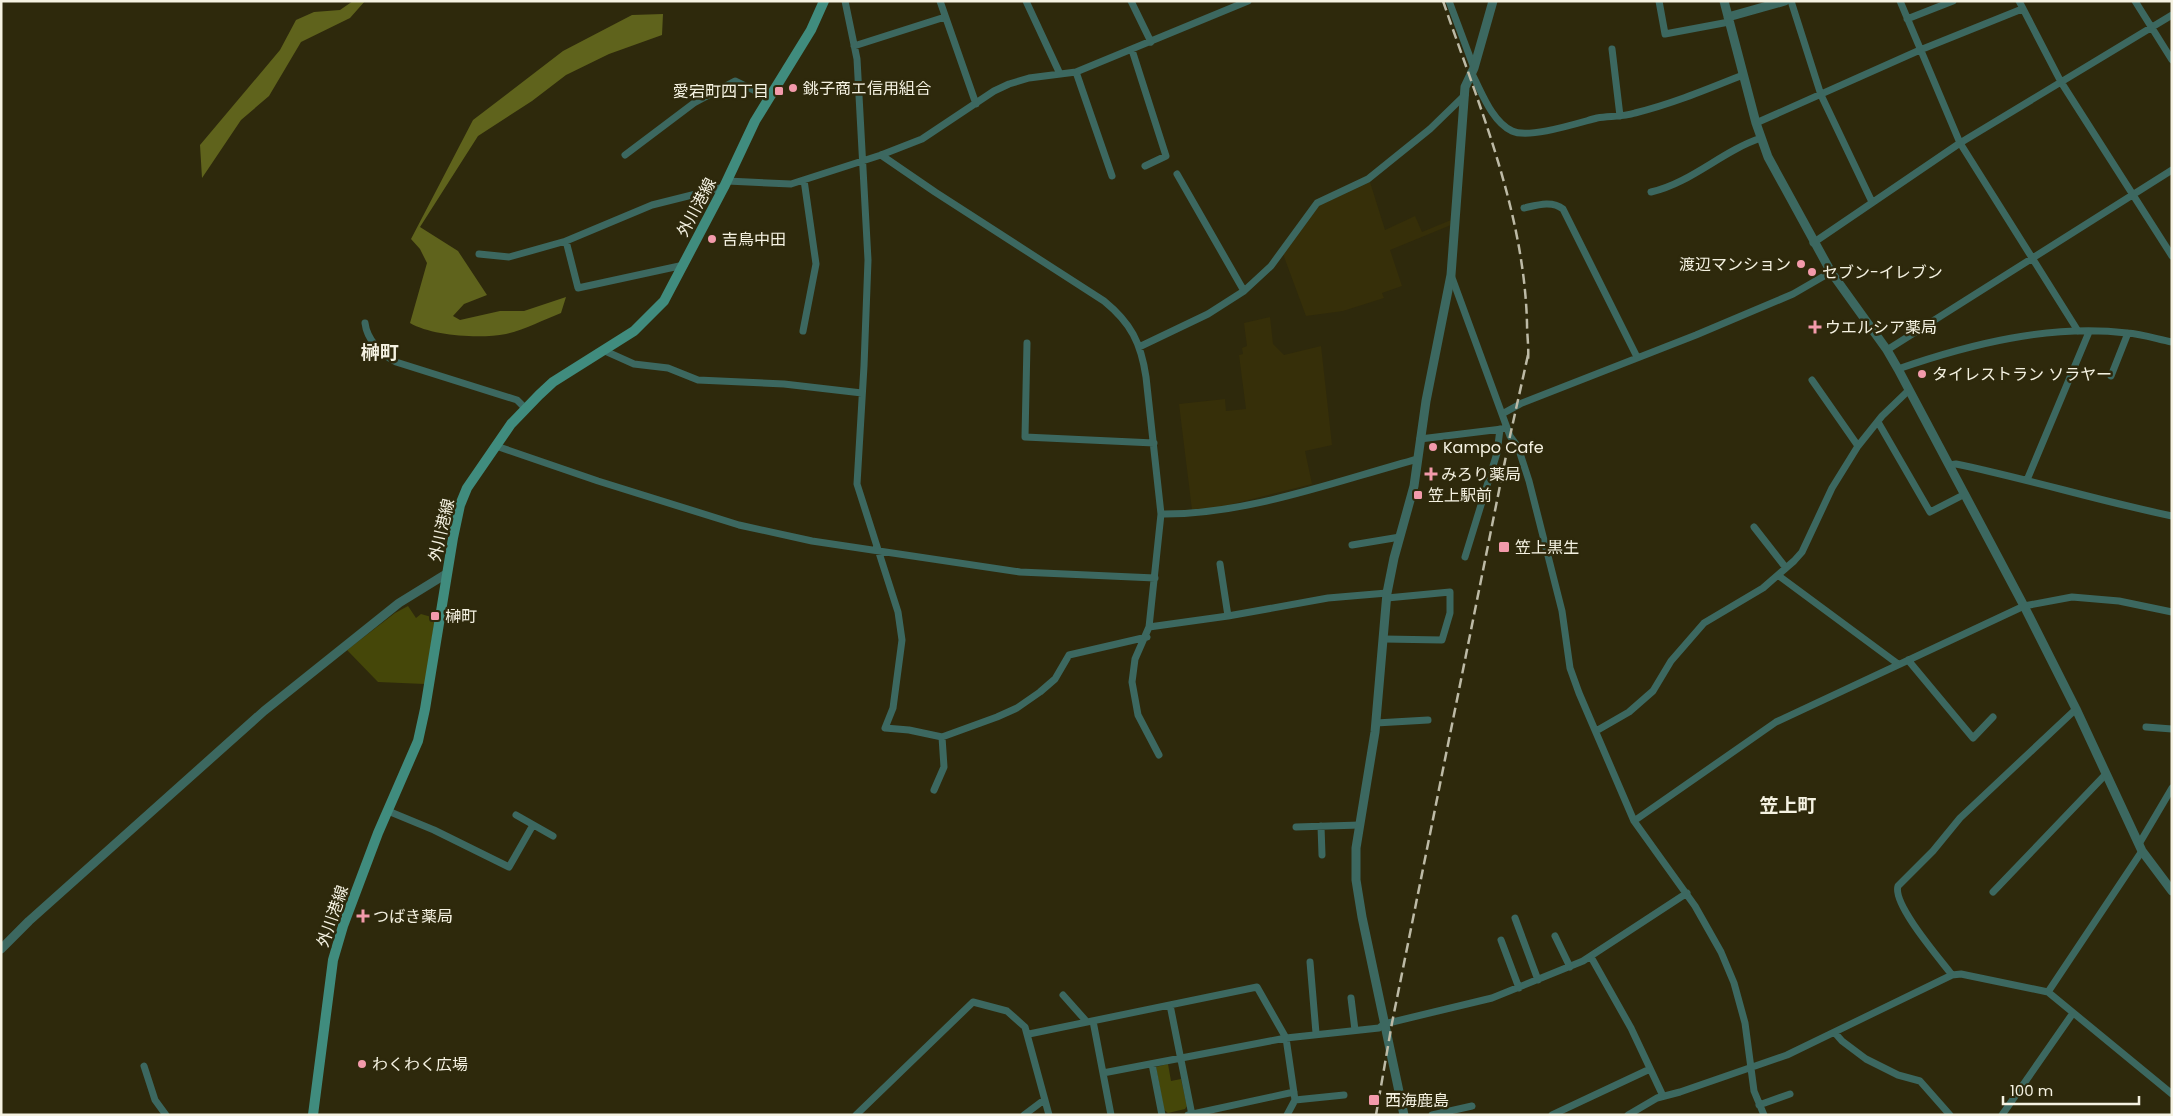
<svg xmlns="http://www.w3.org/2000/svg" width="2173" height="1116" font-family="Poppins,'Noto Sans JP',sans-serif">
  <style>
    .built { fill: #362f09 }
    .green { fill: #454709 }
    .forest { fill: #5f631c }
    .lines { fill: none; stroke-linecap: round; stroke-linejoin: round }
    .minor { stroke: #3c6860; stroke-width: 7 }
    .tertiary { stroke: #3c6860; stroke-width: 9 }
    .secondary { stroke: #408c7e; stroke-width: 10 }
    .rail { stroke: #bdbaa6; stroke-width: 2.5; stroke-dasharray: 10 5; stroke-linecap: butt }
    .poi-dot { fill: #f39aab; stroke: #2e290c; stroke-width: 2 }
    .labels { text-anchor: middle; stroke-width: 5; stroke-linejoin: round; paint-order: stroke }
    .poi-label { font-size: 16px; fill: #f5f2e2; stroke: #2e290c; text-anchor: start }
    .street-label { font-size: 16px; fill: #f5f2e2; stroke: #2e290c }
    .quarter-label { font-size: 19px; font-weight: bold; fill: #f5f2e2; stroke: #2e290c }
  </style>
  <rect width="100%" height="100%" fill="#2e290c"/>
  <path class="built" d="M 1370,182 L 1385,230 L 1415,216 L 1422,232 L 1451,220 L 1451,225 L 1390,250 L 1402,286 L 1382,293 L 1384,298 L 1343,311 L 1306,316 L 1283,254 L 1318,206 Z
    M 1270,317 L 1273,344 L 1284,355 L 1321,346 L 1332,445 L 1305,451 L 1312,484 L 1221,507 L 1192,510 L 1179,404 L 1225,399 L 1226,411 L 1246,409 L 1239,355 L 1243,354 L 1242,348 L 1247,346 L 1244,323 Z"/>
  <path class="green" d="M 408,606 L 416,618 L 421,614 L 435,618 L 425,684 L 378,682 L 347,650 L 395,613 Z
    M 1168,1064 L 1171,1081 L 1181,1079 L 1187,1106 L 1185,1109 L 1168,1113 L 1164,1110 L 1156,1067 Z"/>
  <path class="forest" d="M 353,1 L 365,1 L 350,18 L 301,42 L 269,96 L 241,120 L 202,178 L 200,145 L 280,50 L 296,20 L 314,12 L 340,10 Z
    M 663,14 L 662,35 L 609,54 L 566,75 L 532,101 L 478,136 L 420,227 L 458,251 L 487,295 L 464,304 L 453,316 L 460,320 L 500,311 L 524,311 L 566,297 L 561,313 C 543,320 524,330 506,334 C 480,339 432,336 410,323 L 427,263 L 420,249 L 411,239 L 473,120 L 563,51 L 632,15 Z"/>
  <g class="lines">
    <path class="minor" d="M 845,1 L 857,59 L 868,260 L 864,366 L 857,484 L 898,612 L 902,640 L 893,708 L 885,728 L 909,730 L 942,737 L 997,717 L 1017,708 L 1040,692 L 1055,679 L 1069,655 L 1147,637
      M 940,1 L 976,104
      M 1026,1 L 1060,74
      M 1131,1 L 1151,42
      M 1449,1 L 1474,68
      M 1659,1 L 1665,34 L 1729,22
      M 1791,1 L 1821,95 L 1872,202
      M 1900,1 L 1960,143 L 2078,331
      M 2019,1 L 2061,82 L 2172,256
      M 2135,1 L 2172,60
      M 1907,19 L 1953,1
      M 854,46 L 945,17
      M 1612,49 L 1620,116
      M 1132,50 L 1166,156 L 1145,166
      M 1076,72 L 1112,176
      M 1471,72 C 1481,90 1491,121 1512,131 C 1529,139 1578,123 1597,118 C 1610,116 1623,117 1635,113 C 1672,104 1708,89 1743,75
      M 1756,123 L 1920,50 L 2022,9
      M 625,155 L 694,103 L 735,81 L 768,97
      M 881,155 L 935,192 L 1104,301 C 1131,323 1141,343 1146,377 L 1161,514 L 1149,627 L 1135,659 L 1132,682 L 1138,715 L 1159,755
      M 1177,174 L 1244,291
      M 727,181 L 791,184 L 881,155 L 922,139 L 994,91 L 1009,84 L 1029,78 L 1076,72 L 1248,1
      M 1651,192 C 1691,183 1722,151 1761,138
      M 1524,208 C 1537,205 1552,200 1563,209 L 1637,357
      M 566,241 L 578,288 L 684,265
      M 1813,243 L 1960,143 L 2172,15
      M 479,254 L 509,257 L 566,241 L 652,205 L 724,187
      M 1451,275 L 1510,436 L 1518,447 L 1529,481 L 1562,611 L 1570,668 L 1579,693 L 1634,821 L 1695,906 L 1721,952 L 1734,983 L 1745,1023 L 1754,1091 L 1764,1115
      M 365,323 C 367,340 381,354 396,362 L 517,400 L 526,409
      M 803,331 L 816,264 L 804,180
      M 1027,343 L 1025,437 L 1154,443
      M 1139,347 L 1208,314 L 1244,291 L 1271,266 L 1317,203 L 1368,179 L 1430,129 L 1465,95
      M 1887,350 L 2172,170
      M 605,351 L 634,364 L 668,368 L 698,380 L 784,384 L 862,393
      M 1898,369 C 1970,344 2050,324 2127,333 C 2142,334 2157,339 2172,342
      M 2111,376 L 2128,333
      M 1812,380 L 1858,446
      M 1502,414 L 1522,403 L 1696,335 L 1793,294 L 1831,272
      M 1878,422 L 1930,512 L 1965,494
      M 1420,439 L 1502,429
      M 496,446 L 598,481 L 739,525 L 812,541 L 1020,572 L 1155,578
      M 1949,465 L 1956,464 C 2029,479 2099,501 2172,516
      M 2027,480 L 2089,332
      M 1161,514 C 1247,515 1336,481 1418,459
      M 1754,527 L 1786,568
      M 1352,545 L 1400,537
      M 1465,557 L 1497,453 L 1500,429
      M 1220,564 L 1228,616
      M 1779,576 L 1898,664
      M 1149,627 L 1228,616 L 1328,598 L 1387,593
      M 1384,639 L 1442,640 L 1450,613 L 1450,592 L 1387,598
      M 1908,660 L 1973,738 L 1993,717
      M 1376,723 L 1428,720
      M 2146,727 L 2172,729
      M 1596,731 L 1629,712 L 1653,691 L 1671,661 L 1704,623 L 1763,588 L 1794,561 L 1802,552 L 1832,488 L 1858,446 L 1882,416 L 1909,390
      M 934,790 L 944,767 L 942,737
      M 388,811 L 434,830 L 509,867 L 533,825
      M 516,815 L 553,836
      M 1634,821 L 1776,722 L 2024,606 L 2072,597 L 2119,601 L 2172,612
      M 1321,826 L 1322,855
      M 1296,827 L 1360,825
      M 2139,844 L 2172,788
      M 1993,892 L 2106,774
      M 1515,918 L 1538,980
      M 1555,936 L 1570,967
      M 1501,940 L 1519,988
      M 1591,957 L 1631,1028 L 1663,1096
      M 1310,962 L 1316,1033
      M 1952,975 C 1940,959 1892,904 1898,886 L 1933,851 L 1960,818 L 2076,709
      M 2048,992 L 2142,851
      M 1063,995 L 1087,1022
      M 1351,998 L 1355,1030
      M 1170,1005 L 1192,1115
      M 1093,1021 L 1111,1115
      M 1835,1033 L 1842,1041 L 1866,1059 L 1898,1075 L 1920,1081 L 1950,1115
      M 1029,1034 L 1257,987 L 1286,1038 L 1295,1100 L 1287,1115
      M 1152,1064 L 1162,1115
      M 144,1066 L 155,1100 L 166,1115
      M 1103,1073 L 1286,1038 L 1379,1028 L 1384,1024 L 1492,998 L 1583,961 L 1687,893
      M 1295,1100 L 1344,1095
      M 1759,1105 L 1790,1094
      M 856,1115 L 973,1002 L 1007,1011 L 1025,1027 L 1049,1115
      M 1024,1115 L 1044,1100
      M 1188,1115 L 1294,1092
      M 1432,1115 L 1472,1106
      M 1552,1115 L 1650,1069
      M 1628,1115 L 1657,1098 L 1680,1092 L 1787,1055 L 1952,975 L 1961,974 L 2048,992 L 2172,1094
      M 2002,1115 L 2073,1013"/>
    <path class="tertiary" d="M 1724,1 L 1756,123 L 1768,157 L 1831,272 L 1887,350 L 1898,369 L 2024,606 L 2076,709 L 2142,851 L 2172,891
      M 1728,17 L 1785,1
      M 1,949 L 29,921 L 264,711 L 399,603 L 446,574
      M 1404,1115 L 1362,917 L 1356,880 L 1356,848 L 1375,732 L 1387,593 L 1394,558 L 1414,486 L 1426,401 L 1451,275 L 1465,87 L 1474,68 L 1493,1"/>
    <path class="secondary" d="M 313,1115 L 333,960 L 343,926 L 378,833 L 418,741 L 425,709 L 453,538 L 460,505 L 467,488 L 511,424 L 539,395 L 553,382 L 634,331 L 664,301 L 724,187 L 755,121 L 811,30 L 824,1"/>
    <path class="rail" d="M 1443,1 C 1479,106 1524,211 1527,323 C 1527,335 1529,348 1528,361
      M 1376,1115 L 1392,1023 L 1510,436 L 1528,355"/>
  </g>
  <g class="poi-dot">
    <circle cx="793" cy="88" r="5"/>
    <rect x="774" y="86" width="10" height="10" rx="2.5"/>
    <circle cx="712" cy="239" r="5"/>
    <circle cx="1801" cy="264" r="5"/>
    <circle cx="1812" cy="272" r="5"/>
    <path d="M1812.5 319.5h5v5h5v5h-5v5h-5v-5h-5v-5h5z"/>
    <circle cx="1922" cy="374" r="5"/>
    <circle cx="1433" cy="447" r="5"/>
    <path d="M1428.5 466.5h5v5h5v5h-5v5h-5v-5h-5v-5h5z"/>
    <rect x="1413" y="490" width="10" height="10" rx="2.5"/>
    <rect x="1498" y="541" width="12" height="12" rx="2.5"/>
    <rect x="430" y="611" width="10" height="10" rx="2.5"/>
    <path d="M360.5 908.5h5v5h5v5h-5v5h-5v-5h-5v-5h5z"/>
    <circle cx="362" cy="1064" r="5"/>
    <rect x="1368" y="1094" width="12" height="12" rx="2.5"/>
  </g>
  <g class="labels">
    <g class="poi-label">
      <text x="803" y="94">銚子商エ信用組合</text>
      <text x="769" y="97" text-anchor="end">愛宕町四丁目</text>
      <text x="722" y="245">吉鳥中田</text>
      <text x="1791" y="270" text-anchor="end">渡辺マンション</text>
      <text x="1822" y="278">セブン-イレブン</text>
      <text x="1825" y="333">ウエルシア薬局</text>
      <text x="1932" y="380">タイレストラン ソラヤー</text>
      <text x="1443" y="453">Kampo Cafe</text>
      <text x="1441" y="480">みろり薬局</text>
      <text x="1428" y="501">笠上駅前</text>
      <text x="1515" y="553">笠上黒生</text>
      <text x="445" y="622">榊町</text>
      <text x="373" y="922">つばき薬局</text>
      <text x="372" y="1070">わくわく広場</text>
      <text x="1385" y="1106">西海鹿島</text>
    </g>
    <g class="street-label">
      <text transform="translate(696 207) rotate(-62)" y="6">外川港線</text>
      <text transform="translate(441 530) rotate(-77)" y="6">外川港線</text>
      <text transform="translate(332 916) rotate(-71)" y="6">外川港線</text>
    </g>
    <g class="quarter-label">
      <text x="380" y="359">榊町</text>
      <text x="1788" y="812">笠上町</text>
    </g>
  </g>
  <rect width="2173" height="1116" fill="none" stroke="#f5f2e2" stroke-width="5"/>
  <path d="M2003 1096v8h136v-8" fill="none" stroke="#f5f2e2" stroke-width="2.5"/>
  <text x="2010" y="1096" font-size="15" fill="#f5f2e2" stroke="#2e290c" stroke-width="4" paint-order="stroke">100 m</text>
</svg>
